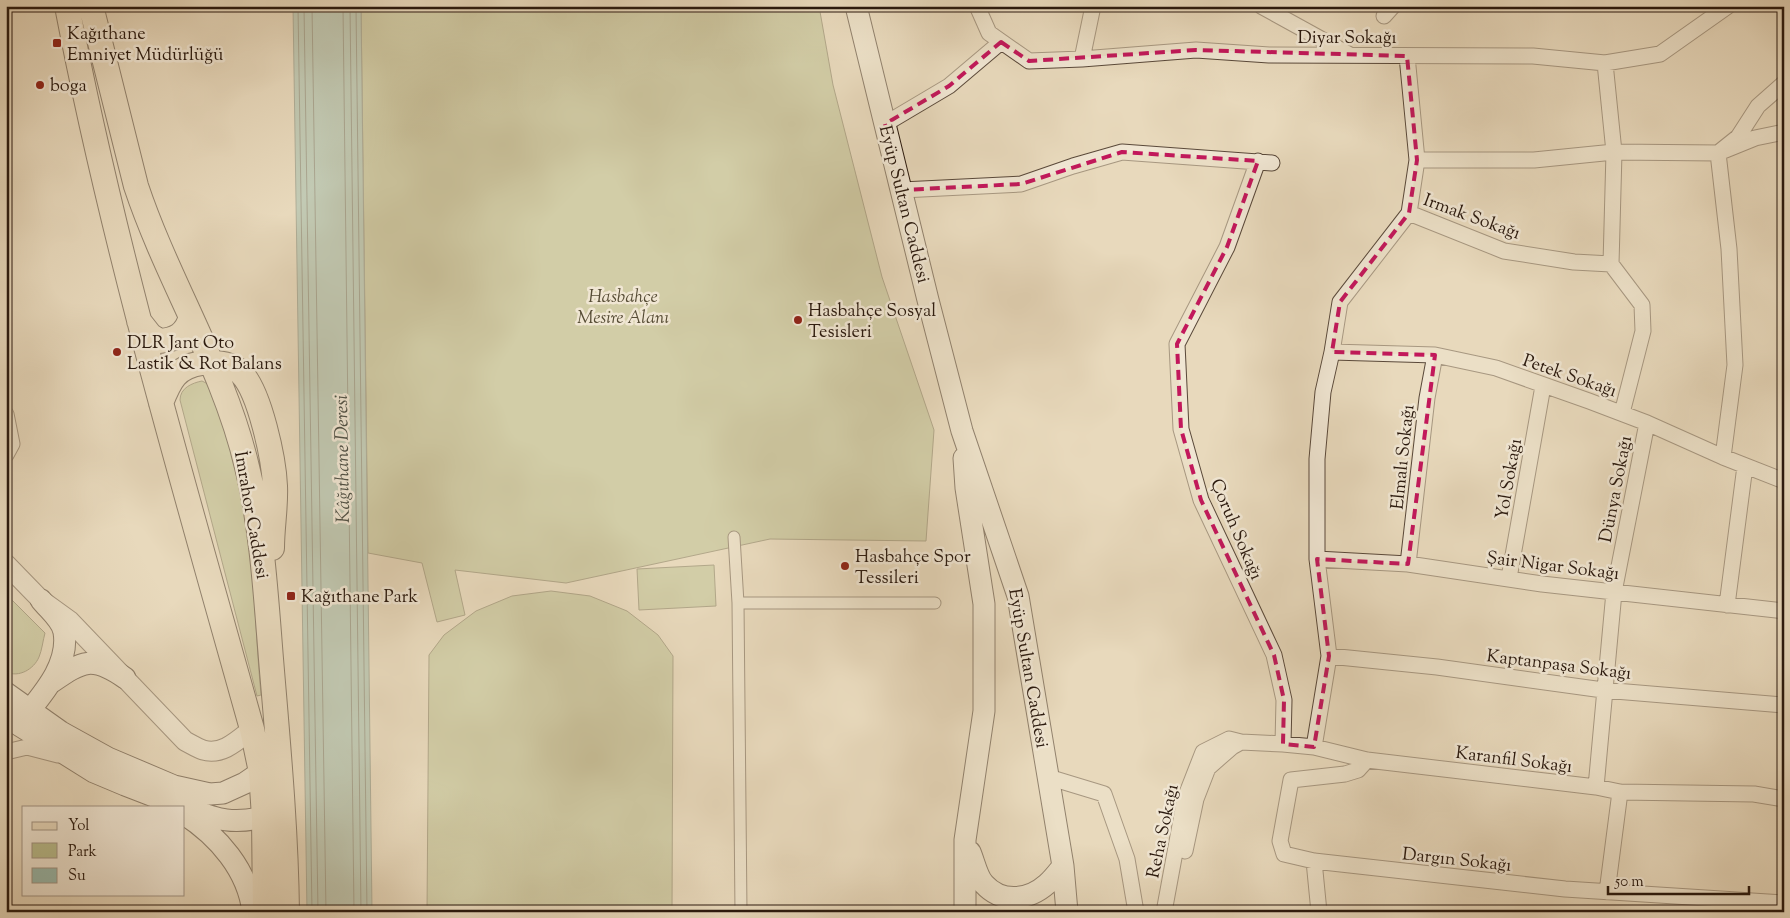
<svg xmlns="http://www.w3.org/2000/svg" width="1790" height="918" font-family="'Sorts Mill Goudy',serif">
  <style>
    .green { fill: #b9be8e; stroke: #726c4e }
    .water { fill: #98baad; stroke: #6c7a6d }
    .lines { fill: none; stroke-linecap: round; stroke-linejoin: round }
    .shore { stroke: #616a5e; stroke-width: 1 }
    .pedestrian-casing { stroke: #5a493a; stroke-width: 13 }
    .minor-casing { stroke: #5a493a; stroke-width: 17 }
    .tertiary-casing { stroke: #5a493a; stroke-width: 21 }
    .secondary-casing { stroke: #2a190e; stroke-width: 23 }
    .primary-casing { stroke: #2a190e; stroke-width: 26 }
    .pedestrian { stroke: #f0e6d3; stroke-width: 11 }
    .minor { stroke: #f0e6d3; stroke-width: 15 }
    .tertiary { stroke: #f0e6d3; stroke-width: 19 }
    .secondary { stroke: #f0e6d3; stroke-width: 21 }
    .primary { stroke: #e8d9bc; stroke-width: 24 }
    .marked { fill: none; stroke: #c2185b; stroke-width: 4; stroke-dasharray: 10 6; stroke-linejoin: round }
    .poi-dot { fill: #8f2418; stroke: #f0e6d3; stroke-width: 2 }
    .labels { text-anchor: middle; stroke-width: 5; stroke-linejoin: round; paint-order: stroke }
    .poi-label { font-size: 18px; fill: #2a190e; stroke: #f0e6d3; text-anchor: start }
    .street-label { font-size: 18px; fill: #2a190e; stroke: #f0e6d3 }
    .park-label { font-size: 18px; font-style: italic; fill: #554b34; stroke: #f0e6d3 }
    .water-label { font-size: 19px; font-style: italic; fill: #505146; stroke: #f0e6d3 }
  </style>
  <rect width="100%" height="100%" fill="#e8d9bc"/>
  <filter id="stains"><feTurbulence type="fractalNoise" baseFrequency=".004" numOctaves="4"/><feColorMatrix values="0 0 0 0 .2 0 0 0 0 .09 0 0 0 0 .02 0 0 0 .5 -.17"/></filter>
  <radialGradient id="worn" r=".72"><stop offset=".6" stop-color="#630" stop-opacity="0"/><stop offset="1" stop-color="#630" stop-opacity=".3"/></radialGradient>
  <path class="green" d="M 361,6 L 819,6 L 833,85 L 882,277 L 934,430 L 926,541 L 770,539 L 566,583 L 455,570 L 465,615 L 437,622 L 422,563 L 368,553 Z
    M 202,381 L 208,384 C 223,424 236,463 244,505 C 255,567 255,632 261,695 L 257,696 L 180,400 C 180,388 192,383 202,381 Z
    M 714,565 L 716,606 L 639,610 L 637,569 Z
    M 551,591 L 590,596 L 627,611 L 658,635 L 673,656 L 672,912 L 427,912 L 429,655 L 444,635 L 476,611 L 512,596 Z
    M 6,594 L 45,633 C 43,640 42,650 39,657 C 34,669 19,678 6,672 Z"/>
  <path class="water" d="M 293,6 L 361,6 L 372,912 L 307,912 Z"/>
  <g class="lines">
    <path class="shore" d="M 298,6 L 312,912
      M 304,6 L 318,912
      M 312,6 L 326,912
      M 343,6 L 354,912
      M 350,6 L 361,912
      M 356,6 L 367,912"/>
    <defs>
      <path id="pedestrian" d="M 734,537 L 738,603
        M 741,912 L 738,603 L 935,603"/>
      <path id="minor" d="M 977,6 L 989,33 L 1029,61 L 1082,59 L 1196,50 L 1269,55 L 1533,56 L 1605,63 L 1660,54 L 1728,6
        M 1261,6 L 1350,55
        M 1384,16 L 1393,6
        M 1407,56 L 1417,160 L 1409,213
        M 1082,59 L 1093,6
        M 1605,63 L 1614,152 L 1611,264
        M 885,124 L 949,86 L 1001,42
        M 1417,160 L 1534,160 L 1614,152 L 1718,153 L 1755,138 L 1784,132
        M 1258,161 L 1227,247 L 1177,344 L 1181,429 L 1201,500 L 1274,655 L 1284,700 L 1283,744
        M 902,190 L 1021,184 L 1073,166 L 1122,152 L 1272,163
        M 1409,213 L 1504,251 L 1574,262 L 1611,264
        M 1611,264 L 1642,305 L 1643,331 L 1622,413
        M 1332,352 L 1435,355 L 1496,368 L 1589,401 L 1647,423 L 1723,457 L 1784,481
        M 6,414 L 12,444 L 6,455
        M 1723,457 L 1735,365 L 1729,249 L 1718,153 L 1738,137 L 1758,106 L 1784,83
        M 1317,559 L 1408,564 L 1542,584 L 1784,611
        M 1408,564 L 1427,398 L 1435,355
        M 1509,578 L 1543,386
        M 1727,605 L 1745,466
        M 1329,656 L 1437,667 L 1603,690 L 1784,705
        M 1314,747 L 1329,656 L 1317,559 L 1317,459 L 1323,392 L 1332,352 L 1340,302 L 1409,213
        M 6,752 L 27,747 L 58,755
        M 1367,760 L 1358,770 L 1345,774 L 1291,780 L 1280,841 L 1284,854 L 1314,861 L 1565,889 L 1784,903
        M 1048,777 L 1104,794 L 1127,859 L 1136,912
        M 1596,787 L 1614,592 L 1647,423
        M 1185,851 L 1196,799 L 1208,768 L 1232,747 L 1241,742
        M 1314,861 L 1319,912
        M 1607,892 L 1620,792
        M 1164,912 L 1185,798 L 1203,752 L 1229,739 L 1241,742 L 1283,744 L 1314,747 L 1367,760 L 1596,787 L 1620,792 L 1754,794 L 1784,799"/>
      <path id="tertiary" d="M 6,564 L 41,600 L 70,621 L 185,741 C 191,744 197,748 203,750 C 222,756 238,740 252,729"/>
      <path id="secondary" d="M 856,6 L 928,300 L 962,431 L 1018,596 L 1063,866 L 1067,912
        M 964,458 L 966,488 L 984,604 L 984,711 L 965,840 L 965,912
        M 52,682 C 83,661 92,655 125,678
        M 6,693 L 61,732 L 108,758 L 174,786 L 210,794 L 223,793 L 245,783 L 261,772
        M 16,712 L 30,710 C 47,689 69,662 64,632 C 62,620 49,610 41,600
        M 6,717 L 94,772 L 125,785 L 182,807
        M 186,808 C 217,819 231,825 264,817
        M 184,814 C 218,836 248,870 253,912
        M 970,852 C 974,861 977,877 984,884 C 1002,904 1029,900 1047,884 C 1053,879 1058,872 1063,866"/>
      <path id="primary" d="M 67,6 C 114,251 185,489 252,729 L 261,772 L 264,817 L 265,912
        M 91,6 L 136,186 C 168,282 224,368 247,467 C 262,527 266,597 271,659 C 278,743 286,827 287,912
        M 139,321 L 150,335 L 159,341 C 176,340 186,334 191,317
        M 161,403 C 170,380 176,367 202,363 C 215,362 232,363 241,373 C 260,392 274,460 275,486 C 276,507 272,527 272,548"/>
    </defs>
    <use href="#pedestrian" class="pedestrian-casing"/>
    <use href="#minor" class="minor-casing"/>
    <use href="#tertiary" class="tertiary-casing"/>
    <use href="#secondary" class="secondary-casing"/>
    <use href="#primary" class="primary-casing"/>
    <use href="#pedestrian" class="pedestrian"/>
    <use href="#minor" class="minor"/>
    <use href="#tertiary" class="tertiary"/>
    <use href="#secondary" class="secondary"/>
    <use href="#primary" class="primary"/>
  </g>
  <path d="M0 0H1790V918H0ZM 1001,42 L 1029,61 L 1196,50 L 1407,56 L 1417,160 L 1409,213 L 1340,302 L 1332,352 L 1435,355 L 1408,564 L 1317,559 L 1329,656 L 1314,747 L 1283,744 L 1284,700 L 1274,655 L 1201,500 L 1181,429 L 1177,344 L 1227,247 L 1258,161 L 1122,152 L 1021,184 L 902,190 L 885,124 L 949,86 Z" fill="#e8d9bc" fill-opacity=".55" fill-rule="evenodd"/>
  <path class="marked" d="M 1001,42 L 1029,61 L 1196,50 L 1407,56 L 1417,160 L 1409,213 L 1340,302 L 1332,352 L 1435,355 L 1408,564 L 1317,559 L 1329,656 L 1314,747 L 1283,744 L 1284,700 L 1274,655 L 1201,500 L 1181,429 L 1177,344 L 1227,247 L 1258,161 L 1122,152 L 1021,184 L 902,190 L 885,124 L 949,86 Z"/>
  <g class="poi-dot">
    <rect x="52" y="38" width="10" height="10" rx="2.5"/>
    <circle cx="40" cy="85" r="5"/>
    <circle cx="798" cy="320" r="5"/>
    <circle cx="117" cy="352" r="5"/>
    <circle cx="845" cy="566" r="5"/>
    <rect x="286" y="591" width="10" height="10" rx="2.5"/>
  </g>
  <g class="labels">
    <g class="poi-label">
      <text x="67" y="39">Kağıthane<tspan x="67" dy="21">Emniyet Müdürlüğü</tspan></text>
      <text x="50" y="91">boga</text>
      <text x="808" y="316">Hasbahçe Sosyal<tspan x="808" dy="21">Tesisleri</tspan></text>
      <text x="127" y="348">DLR Jant Oto<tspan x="127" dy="21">Lastik &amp; Rot Balans</tspan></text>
      <text x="855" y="562">Hasbahçe Spor<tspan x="855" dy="21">Tessileri</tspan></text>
      <text x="301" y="602">Kağıthane Park</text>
    </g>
    <g class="street-label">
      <text x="1347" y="43">Diyar Sokağı</text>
      <text transform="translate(905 204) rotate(76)" y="6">Eyüp Sultan Caddesi</text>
      <text transform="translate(1472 216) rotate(20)" y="6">Irmak Sokağı</text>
      <text transform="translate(1570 375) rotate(19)" y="6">Petek Sokağı</text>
      <text transform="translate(1402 457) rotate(-84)" y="6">Elmalı Sokağı</text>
      <text transform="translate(1508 479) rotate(-80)" y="6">Yol Sokağı</text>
      <text transform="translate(1615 489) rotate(-79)" y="6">Dünya Sokağı</text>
      <text transform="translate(252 515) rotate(80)" y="6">İmrahor Caddesi</text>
      <text transform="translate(1237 529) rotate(67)" y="6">Çoruh Sokağı</text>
      <text transform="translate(1553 565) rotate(7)" y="6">Şair Nigar Sokağı</text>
      <text transform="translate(1559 664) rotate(7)" y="6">Kaptanpaşa Sokağı</text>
      <text transform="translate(1029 668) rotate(80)" y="6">Eyüp Sultan Caddesi</text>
      <text transform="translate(1514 759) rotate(7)" y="6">Karanfil Sokağı</text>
      <text transform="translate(1162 831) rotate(-78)" y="6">Reha Sokağı</text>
      <text transform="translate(1457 859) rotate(6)" y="6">Dargın Sokağı</text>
    </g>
    <g class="park-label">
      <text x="623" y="302">Hasbahçe<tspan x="623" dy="21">Mesire Alanı</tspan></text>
    </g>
    <g class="water-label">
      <text transform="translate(341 459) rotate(-91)" y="7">Kâğıthane Deresi</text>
    </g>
  </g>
  <rect width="1790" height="918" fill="none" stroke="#e8d9bc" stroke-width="25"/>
  <rect x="8" y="8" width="1775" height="903" fill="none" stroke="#2a190e" stroke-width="2.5"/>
  <rect x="12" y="12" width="1765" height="893" fill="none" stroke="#2a190e"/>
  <rect x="22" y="806" width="162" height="90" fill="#f0e6d3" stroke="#a19484"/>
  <rect x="32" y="822" width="25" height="8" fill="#e8d9bc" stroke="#a19484"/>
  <text x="68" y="830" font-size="15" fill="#2a190e">Yol</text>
  <rect x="32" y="843" width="25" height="15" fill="#b9be8e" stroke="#a19484"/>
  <text x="68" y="856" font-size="15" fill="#2a190e">Park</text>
  <rect x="32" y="868" width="25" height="15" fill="#98baad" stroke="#a19484"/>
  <text x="68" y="880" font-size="15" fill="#2a190e">Su</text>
  <path d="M1608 886v8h141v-8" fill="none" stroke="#2a190e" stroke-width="2.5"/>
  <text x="1615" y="886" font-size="15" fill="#2a190e" stroke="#f0e6d3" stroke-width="4" paint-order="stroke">50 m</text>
  <rect width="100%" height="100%" filter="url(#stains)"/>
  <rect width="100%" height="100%" fill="url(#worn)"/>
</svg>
